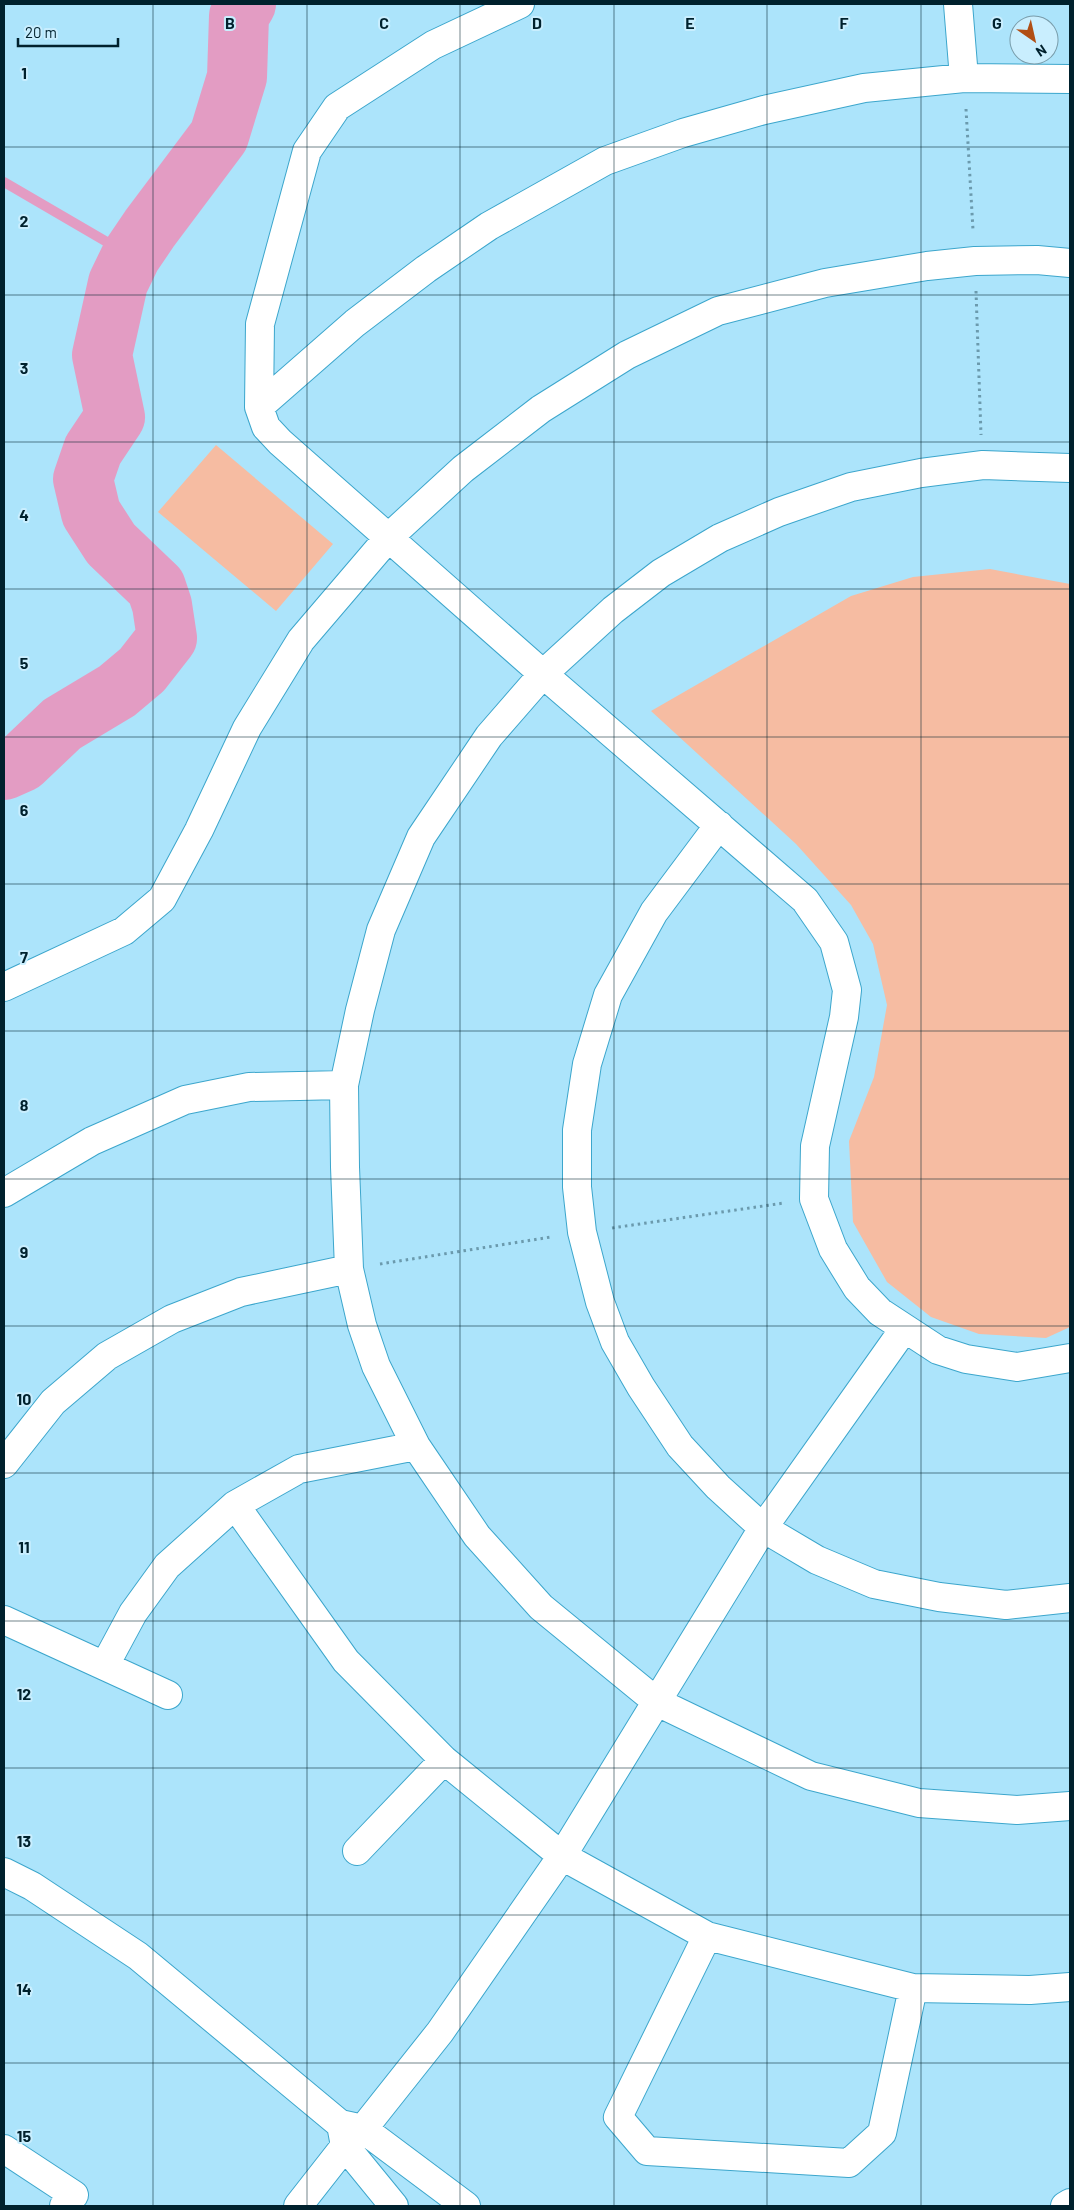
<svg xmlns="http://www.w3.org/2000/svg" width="1074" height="2210" font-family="Barlow,sans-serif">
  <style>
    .green { fill: #f6bca2 }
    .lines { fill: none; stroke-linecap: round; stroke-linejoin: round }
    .stream { stroke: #e39cc3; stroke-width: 10 }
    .river { stroke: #e39cc3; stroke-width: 60 }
    .street-casing { stroke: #3ca6cc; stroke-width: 30 }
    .secondary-casing { stroke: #3ca6cc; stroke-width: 30 }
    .path { stroke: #6b9aad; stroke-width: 3; stroke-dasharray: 2.5 4; stroke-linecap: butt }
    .street { stroke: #fff; stroke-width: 28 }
    .secondary { stroke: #fff; stroke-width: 28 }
    .grid { fill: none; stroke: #00212d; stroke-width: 1; stroke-opacity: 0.55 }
    .grid-label { font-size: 16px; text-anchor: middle; font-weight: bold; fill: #00212d; stroke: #c9eefe; stroke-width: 4; stroke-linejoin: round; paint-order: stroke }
  </style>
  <rect width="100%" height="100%" fill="#ace4fb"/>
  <path class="green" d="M 216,445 L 333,544 L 276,611 L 158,512 Z
    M 990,569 L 1070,584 L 1070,1327 L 1046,1338 L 979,1334 L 931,1317 L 887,1282 L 853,1222 L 849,1141 L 874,1077 L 887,1005 L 873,944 L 851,905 L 796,844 L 651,711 L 851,596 L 913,577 Z"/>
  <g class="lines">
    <path class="stream" d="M 4,182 L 131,256"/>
    <path class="river" d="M 4,770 L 22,762 L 62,724 L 117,691 L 142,670 L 167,638 L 162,605 L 156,587 L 111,544 L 91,513 L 83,479 L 93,450 L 115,417 L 102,355 L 118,283 L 131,256 L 150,228 L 219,136 L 237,77 L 239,16 L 246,4"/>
    <defs>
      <path id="street" d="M 520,4 L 433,45 L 337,107 L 307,151 L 260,324 L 259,407 L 266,427 L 280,442 L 543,674 L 805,900 L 834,942 L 847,990 L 844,1017 L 815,1146 L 814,1199 L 833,1249 L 857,1288 L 880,1312 L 938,1350 L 966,1359 L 1017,1367 L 1070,1358
        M 958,4 L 964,78
        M 259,407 L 355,323 L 426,269 L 489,226 L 605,161 L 683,133 L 764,110 L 864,88 L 964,78 L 1070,79
        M 1070,468 L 983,465 L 921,473 L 851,487 L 779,512 L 720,538 L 661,573 L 613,610 L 543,674 L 489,736 L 421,837 L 381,930 L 360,1010 L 344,1085 L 345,1167 L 349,1269 L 362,1325 L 376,1366 L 416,1446 L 477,1536 L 541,1607 L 657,1702 L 811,1776 L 919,1803 L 1017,1810 L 1070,1806
        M 719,825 L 654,912 L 608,995 L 587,1064 L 577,1130 L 577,1187 L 582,1232 L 600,1302 L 615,1342 L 641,1387 L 680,1446 L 718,1487 L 763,1528 L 817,1560 L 874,1584 L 939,1597 L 1006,1605 L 1070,1598
        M 4,987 L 124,931 L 162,899 L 199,830 L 247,728 L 301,640 L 389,537 L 463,469 L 541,409 L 627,355 L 718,311 L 825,283 L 927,266 L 975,261 L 1037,260 L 1070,263
        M 4,1193 L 92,1141 L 185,1100 L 249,1087 L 344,1085
        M 4,1464 L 53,1402 L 107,1356 L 172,1319 L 241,1292 L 349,1269
        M 235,1505 L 346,1661 L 444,1760 L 562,1856 L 707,1936 L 913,1988 L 1030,1990 L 1070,1987
        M 4,1620 L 168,1695
        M 105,1665 L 133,1613 L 167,1566 L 235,1505 L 299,1469 L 416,1446
        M 357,1851 L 444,1760
        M 4,1872 L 32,1886 L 138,1956 L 340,2124 L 363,2129 L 466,2206
        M 707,1936 L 618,2117 L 647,2151 L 849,2163 L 882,2133 L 913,1988
        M 342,2130 L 345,2146 L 394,2206
        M 4,2149 L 74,2195 L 64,2206
        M 298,2206 L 345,2146 L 363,2129 L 440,2032 L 562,1856 L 763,1528 L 904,1329"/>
      <path id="secondary" d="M 1065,2206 L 1070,2203"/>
    </defs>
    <use href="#street" class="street-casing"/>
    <use href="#secondary" class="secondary-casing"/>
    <path class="path" d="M 966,109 L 973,230
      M 976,291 L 981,435
      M 612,1228 L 784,1203
      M 380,1264 L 551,1237"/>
    <use href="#street" class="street"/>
    <use href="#secondary" class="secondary"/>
  </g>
  <path class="grid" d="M 153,4 L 153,2206M 307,4 L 307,2206M 460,4 L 460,2206M 614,4 L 614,2206M 767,4 L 767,2206M 921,4 L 921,2206M 4,147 L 1070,147M 4,295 L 1070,295M 4,442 L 1070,442M 4,589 L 1070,589M 4,737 L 1070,737M 4,884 L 1070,884M 4,1031 L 1070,1031M 4,1179 L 1070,1179M 4,1326 L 1070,1326M 4,1473 L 1070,1473M 4,1621 L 1070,1621M 4,1768 L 1070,1768M 4,1915 L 1070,1915M 4,2063 L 1070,2063"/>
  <g class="grid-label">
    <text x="230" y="29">B</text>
    <text x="384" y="29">C</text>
    <text x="537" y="29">D</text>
    <text x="690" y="29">E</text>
    <text x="844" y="29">F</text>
    <text x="997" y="29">G</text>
    <text x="24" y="79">1</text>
    <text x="24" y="227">2</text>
    <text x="24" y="374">3</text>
    <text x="24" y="521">4</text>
    <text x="24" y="669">5</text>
    <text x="24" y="816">6</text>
    <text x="24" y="963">7</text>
    <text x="24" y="1111">8</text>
    <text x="24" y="1258">9</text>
    <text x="24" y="1405">10</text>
    <text x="24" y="1553">11</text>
    <text x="24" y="1700">12</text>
    <text x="24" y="1847">13</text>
    <text x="24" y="1995">14</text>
    <text x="24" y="2142">15</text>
  </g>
  <rect width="1074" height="2210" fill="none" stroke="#00212d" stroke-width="10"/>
  <g transform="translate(1034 40) rotate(146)"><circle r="24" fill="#c9eefe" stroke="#799caa"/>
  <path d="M0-4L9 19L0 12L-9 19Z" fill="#b14e14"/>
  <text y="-8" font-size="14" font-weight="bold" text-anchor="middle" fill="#00212d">N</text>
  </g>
  <path d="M18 38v8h100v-8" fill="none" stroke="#00212d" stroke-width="2.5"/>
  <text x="25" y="38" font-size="15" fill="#00212d" stroke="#c9eefe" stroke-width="4" paint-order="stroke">20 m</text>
</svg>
